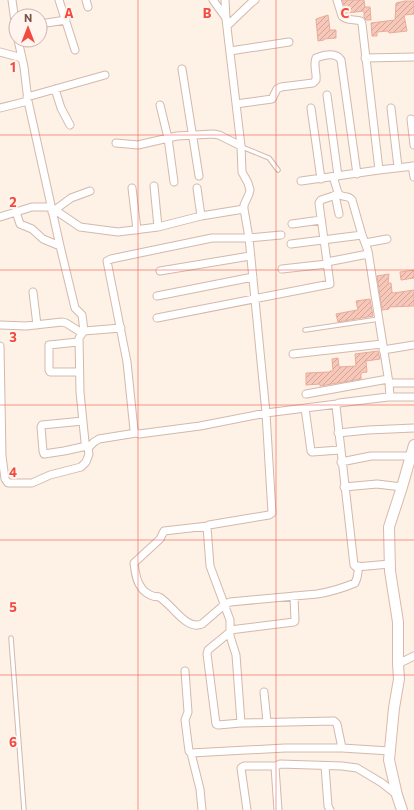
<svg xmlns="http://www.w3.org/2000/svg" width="414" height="810" font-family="Commissioner,sans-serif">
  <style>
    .building { fill: url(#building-hatch); stroke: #ebab98 }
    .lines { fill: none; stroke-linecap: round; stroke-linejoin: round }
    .lane-casing { stroke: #d4b8ac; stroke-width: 5.5 }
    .street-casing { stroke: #d4b8ac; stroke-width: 9 }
    .secondary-casing { stroke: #dab9ac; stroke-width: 12 }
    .lane { stroke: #fff; stroke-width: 3.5 }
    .street { stroke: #fff; stroke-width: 7 }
    .secondary { stroke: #fff; stroke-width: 10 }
    .grid { fill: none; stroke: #f44a3e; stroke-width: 1; stroke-opacity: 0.55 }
    .grid-label { font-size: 13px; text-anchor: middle; font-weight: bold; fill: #f44a3e; stroke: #fff5ee; stroke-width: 4; stroke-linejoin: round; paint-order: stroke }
  </style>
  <defs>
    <pattern id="building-hatch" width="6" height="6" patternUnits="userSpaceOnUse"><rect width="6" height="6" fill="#f7c8ba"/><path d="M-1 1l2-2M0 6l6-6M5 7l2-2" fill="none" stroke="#cda599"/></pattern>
  </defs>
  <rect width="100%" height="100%" fill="#fef1e5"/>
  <path class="building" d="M 342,0 L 364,0 L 365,7 L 370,7 L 371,20 L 366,20 L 364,17 L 364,11 L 347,13 Z
    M 405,1 L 414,1 L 414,14 L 404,15 L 407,31 L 389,33 L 388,31 L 377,32 L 377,36 L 372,36 L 371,23 L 395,20 L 396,3 Z
    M 328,15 L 330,30 L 336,30 L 336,38 L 324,39 L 324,40 L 318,41 L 316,19 Z
    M 414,270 L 414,278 L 401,280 L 400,272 Z
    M 389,274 L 388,283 L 391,283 L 392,292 L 393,293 L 414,290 L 414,306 L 389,307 L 389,309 L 382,310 L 377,276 Z
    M 370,299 L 373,316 L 338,322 L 336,314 L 357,310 L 358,310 L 356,301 Z
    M 378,351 L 380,359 L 366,361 L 367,372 L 361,373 L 361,379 L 320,386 L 320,384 L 306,385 L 306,373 L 330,372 L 330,371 L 333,371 L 332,359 L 338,358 L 339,367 L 356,366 L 355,354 Z"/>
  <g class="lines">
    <defs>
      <path id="lane" d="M 242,147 L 269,158 L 278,170
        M 305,330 L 379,319
        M 11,638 L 24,810"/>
      <path id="street" d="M 12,0 L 16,29
        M 59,0 L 75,50
        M 86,0 L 88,7
        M 213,0 L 226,18
        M 225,0 L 226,19 L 241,146 L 242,172 L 248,183 L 250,190 L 249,194 L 244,205 L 244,209 L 249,238 L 266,413 L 272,513 L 269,515 L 209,525 L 207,527 L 210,566 L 230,620 L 230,636 L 236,655 L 241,723
        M 337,0 L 342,16 C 347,21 354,19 361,21 L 362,24 L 379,170
        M 40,24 L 66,20
        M 227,26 L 251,3 L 255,0
        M 18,40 L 24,67 L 28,101 L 60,246 L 75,308 L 82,315 L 84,331 L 121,328
        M 230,51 L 289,42
        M 0,52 L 22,58
        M 365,58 L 414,57
        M 182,69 L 199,176
        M 55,89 L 61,108 L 70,125
        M 327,95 L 338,176
        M 27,97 L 105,75
        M 236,104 L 272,99 L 277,89 L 281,87 L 313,83 L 316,80 C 317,73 313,65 316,58 C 324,55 336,52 341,60 L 357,174
        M 160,105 L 168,138 L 174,182
        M 0,108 L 28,101
        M 311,108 L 321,179
        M 391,108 L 398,167
        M 411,119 L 414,145
        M 116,143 L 138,145 L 177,136 L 213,134 L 219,135 L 241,146
        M 412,166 L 414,177
        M 333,177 C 335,181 337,193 340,195 C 345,198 348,195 352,200 L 362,235 L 368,251 L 389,383 L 390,397
        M 301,181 L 379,170 L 414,166
        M 154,186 L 158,227
        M 132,188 L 137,230
        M 197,188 L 201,216
        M 335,195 L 339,214
        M 55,210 L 80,227 L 118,232 L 158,227 L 201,216 L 244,209
        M 16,212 L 20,224 L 32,229 L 43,239 L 60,246
        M 52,212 L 71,198 L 90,191
        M 0,217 L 32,207 L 51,207
        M 292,224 L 321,220
        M 281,235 L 249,238 L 212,238 L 111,259 L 107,261 L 127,362 L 134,430 L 136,433 L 139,434 L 200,426 L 266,413 L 337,404
        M 365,243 L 387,239
        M 291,244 L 362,235
        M 327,262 L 368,254
        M 282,269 L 327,264
        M 160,271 L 250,256
        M 33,292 L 37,325
        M 157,296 L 253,277
        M 157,318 L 330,284 L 319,203 L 321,200 L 339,194
        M 0,325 L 26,326 L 62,322 L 66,323 L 82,333
        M 78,342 L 49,345 L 49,370 L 50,372 L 79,372
        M 0,346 L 2,456 L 5,479 L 8,483 L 32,483 L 50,475 L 81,467 L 86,462 L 89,454 L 88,448 L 85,442 L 80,392 L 79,338 L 84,331
        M 383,350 L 414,345
        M 293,354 L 382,344
        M 389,383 L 414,383
        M 306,394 L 388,379
        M 305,408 L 311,451 L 312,452 L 340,450
        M 83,421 L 42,425 L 41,427 L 43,451 L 44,454 L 64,451 L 87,446
        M 338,433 L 368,430 L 414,428
        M 88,448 L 94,442 L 99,439 L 136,433
        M 341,462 L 371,456 L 410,456
        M 344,487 L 377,484 L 402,487
        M 208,526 L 164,531 L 160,539 L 134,563 C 135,571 136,581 141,587 C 143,591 149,595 153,596 C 155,597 157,596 159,597 C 172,604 186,631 202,624 L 224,605 L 230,602 L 317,594 C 330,592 343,588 355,583 L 357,578 L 359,566
        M 390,564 L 356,567 L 354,565 L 336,406 L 337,404 L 339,403 L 388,397 L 414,397
        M 230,630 L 294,622 L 295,621 L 294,596
        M 230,632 L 208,650 L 207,654 L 216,724 L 218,725 L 241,723 L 334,721 L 337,724 L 342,748
        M 398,664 L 414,656
        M 185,671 L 188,712 L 185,720 L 189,751 L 191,753 L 285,748 L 342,748 L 390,751
        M 264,692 L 267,722
        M 191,753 L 200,789 L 202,810
        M 325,766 L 328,806 L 330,810
        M 247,810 L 241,768 L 244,766 L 276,766
        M 278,810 L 275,767 L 276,766 L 280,764 L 342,766 L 357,768 L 382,783 L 397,795"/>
      <path id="secondary" d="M 402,810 L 397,795 L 389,760 L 394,708 L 399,679 L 398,664 L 398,622 L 390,571 L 389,527 L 402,487 L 414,445"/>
    </defs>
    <use href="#lane" class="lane-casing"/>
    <use href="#street" class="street-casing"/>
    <use href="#secondary" class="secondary-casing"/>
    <use href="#lane" class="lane"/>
    <use href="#street" class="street"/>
    <use href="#secondary" class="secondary"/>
  </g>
  <path class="grid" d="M 138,0 L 138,810M 276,0 L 276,810M 0,135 L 414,135M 0,270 L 414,270M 0,405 L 414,405M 0,540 L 414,540M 0,675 L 414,675"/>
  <g class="grid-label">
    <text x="69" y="18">A</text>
    <text x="207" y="18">B</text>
    <text x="345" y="18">C</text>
    <text x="13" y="72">1</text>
    <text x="13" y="207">2</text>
    <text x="13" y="342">3</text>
    <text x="13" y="477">4</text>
    <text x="13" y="612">5</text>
    <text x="13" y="747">6</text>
  </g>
  <g transform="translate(28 28)"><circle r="19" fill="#fff5ee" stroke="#cab3ab"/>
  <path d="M0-3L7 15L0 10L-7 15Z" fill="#f44a3e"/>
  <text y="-6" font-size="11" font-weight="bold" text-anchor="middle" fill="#7b5147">N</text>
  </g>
</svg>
